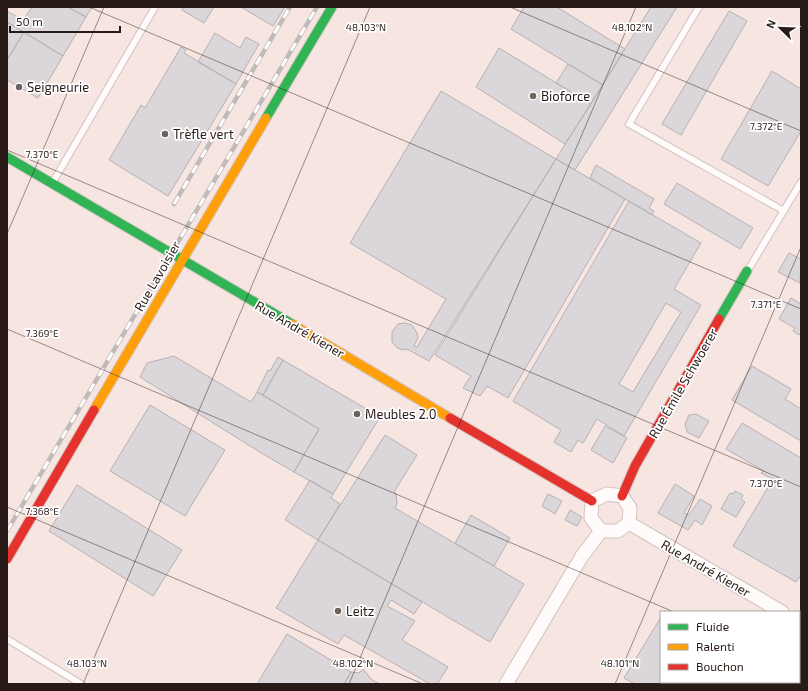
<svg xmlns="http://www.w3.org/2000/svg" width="808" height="691" font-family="'Exo 2',sans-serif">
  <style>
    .building { fill: #dad6d9; stroke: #b6b1b4; fill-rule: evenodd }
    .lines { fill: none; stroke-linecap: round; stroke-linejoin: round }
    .lane-casing { stroke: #d2c3bf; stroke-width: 8 }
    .street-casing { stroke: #d2c3bf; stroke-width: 15 }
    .fast-casing { stroke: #d2c3bf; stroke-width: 11 }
    .slow-casing { stroke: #d2c3bf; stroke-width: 11 }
    .jam-casing { stroke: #d2c3bf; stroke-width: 11 }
    .lane { stroke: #fefbfa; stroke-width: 6 }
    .street { stroke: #fefbfa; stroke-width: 13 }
    .fast { stroke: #30b455; stroke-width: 9 }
    .slow { stroke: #ff9f0a; stroke-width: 9 }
    .jam { stroke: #e5322d; stroke-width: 9 }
    .rail-casing { stroke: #c0bbba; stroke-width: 4.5 }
    .rail { stroke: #fff; stroke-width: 3; stroke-dasharray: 9; stroke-linecap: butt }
    .ticks { fill: none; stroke: #281a17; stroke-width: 1; stroke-opacity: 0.45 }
    .poi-dot { fill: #70615d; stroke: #fff; stroke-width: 1.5 }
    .labels { text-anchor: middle; stroke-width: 3.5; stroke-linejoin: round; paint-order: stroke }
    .poi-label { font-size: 13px; fill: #281a17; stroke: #fff; text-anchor: start }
    .street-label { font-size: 13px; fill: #281a17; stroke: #fff }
    .ticks-label { font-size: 10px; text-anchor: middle; fill: #281a17; stroke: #fff; stroke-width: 3.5; stroke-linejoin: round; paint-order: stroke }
  </style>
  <rect width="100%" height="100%" fill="#f6e5e0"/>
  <path class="building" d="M 32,7 L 68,7 L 86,17 L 63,56 L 7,22 L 7,11 L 23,20 Z
    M 68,7 L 92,7 L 86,17 Z
    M 183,7 L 214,7 L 204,23 L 182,10 Z
    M 241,7 L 285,7 L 273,26 Z
    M 524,7 L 557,7 L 625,49 L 603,85 L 511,29 Z
    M 651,7 L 677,7 L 575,170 L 556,159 Z
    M 729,11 L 747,21 L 681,135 L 662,124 Z
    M 7,22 L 24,32 L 7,60 Z
    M 24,32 L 63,56 L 38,98 L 7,80 L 7,60 Z
    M 215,33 L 240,48 L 246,37 L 259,44 L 236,84 L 198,62 Z
    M 181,47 L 186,50 L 184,53 L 236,84 L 168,196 L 109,160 L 141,105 L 145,108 Z
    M 499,48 L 591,104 L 565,144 L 476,87 Z
    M 568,64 L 603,85 L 591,104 L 556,83 Z
    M 772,71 L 801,89 L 801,131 L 768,186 L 721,159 Z
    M 441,91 L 556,159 L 429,361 L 407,349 L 402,350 L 396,347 L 392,342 L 392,332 L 398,324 L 405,323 L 412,325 L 417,333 L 418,338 L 414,346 L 417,347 L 446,299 L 350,243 Z
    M 556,159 L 625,199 L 508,398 L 487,386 L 480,396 L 463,388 L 471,376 L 435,355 Z
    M 596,165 L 654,199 L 649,208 L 654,211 L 652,215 L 590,178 Z
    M 677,183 L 753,228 L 740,249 L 664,204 Z
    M 629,201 L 701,243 L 674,289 L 701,305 L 624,436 L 597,419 L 583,443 L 578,440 L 571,452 L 554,442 L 561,430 L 513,401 ZM 666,303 L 681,312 L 633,392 L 619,384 Z
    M 789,253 L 801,259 L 800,283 L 778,272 Z
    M 791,298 L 801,304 L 801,333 L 799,335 L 793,331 L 795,328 L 779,319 Z
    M 174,356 L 251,402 L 257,392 L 319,429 L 294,472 L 258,451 L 140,377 L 147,363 Z
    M 278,357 L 283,360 L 263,395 L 257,392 L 268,370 L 270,371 Z
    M 283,360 L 380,417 L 333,494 L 294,472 L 319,429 L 263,395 Z
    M 752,366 L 791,389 L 785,399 L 801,409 L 801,441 L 732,400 Z
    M 150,405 L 225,450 L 185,516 L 110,471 Z
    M 696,414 L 709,421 L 699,438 L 687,432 L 685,424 L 689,415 Z
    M 742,423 L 801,458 L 801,575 L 796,582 L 733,546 L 773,479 L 761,473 L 764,471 L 726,449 Z
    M 605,426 L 627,438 L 613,463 L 591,450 Z
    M 385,435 L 417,455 L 394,492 L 396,493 L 397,504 L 395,508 L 524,584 L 490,642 L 318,540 Z
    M 310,480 L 333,494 L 331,498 L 340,504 L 318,540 L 285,520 Z
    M 675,484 L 694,496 L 684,513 L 689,515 L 700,499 L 712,506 L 702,525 L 695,520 L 688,530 L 658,513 Z
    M 77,485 L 182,550 L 153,596 L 49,531 Z
    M 735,491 L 743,495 L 741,499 L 745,502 L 736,517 L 721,509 L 730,493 L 733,494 Z
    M 548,494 L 562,501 L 555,514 L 542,506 Z
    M 570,510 L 582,517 L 577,526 L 565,520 Z
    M 471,515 L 510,538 L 494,566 L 455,543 Z
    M 318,540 L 422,602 L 414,614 L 391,600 L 387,606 L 415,621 L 402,640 L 448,667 L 437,684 L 430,684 L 344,635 L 338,644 L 276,608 Z
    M 661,617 L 661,682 L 674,682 L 672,684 L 635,684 L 624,678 Z
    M 287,634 L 351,672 L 344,684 L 257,684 Z
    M 363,669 L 372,680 L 380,684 L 344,684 L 351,672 L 359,673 Z
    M 799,676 L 801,677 L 801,684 L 765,684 L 766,682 L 799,682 Z
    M 674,682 L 766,682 L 765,684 L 672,684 Z"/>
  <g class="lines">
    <defs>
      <path id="lane" d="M 699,7 L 629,124 L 784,211
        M 53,182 L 155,7
        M 748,270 L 801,182
        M 7,639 L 81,684
        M 799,656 L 801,657"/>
      <path id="street" d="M 607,494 L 622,496 L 630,508 L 629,523 L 618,531 L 601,531 L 591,518 L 592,501 Z
        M 629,523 L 782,612
        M 799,622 L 801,623
        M 506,684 L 582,556 L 601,531"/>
      <path id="fast" d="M 266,118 L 332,7
        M 7,157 L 292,324
        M 719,319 L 747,271"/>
      <path id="slow" d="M 292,324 L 450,418
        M 94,410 L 266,118"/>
      <path id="jam" d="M 450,418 L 592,501
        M 622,496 L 635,466 L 719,319
        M 7,559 L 94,410"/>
    </defs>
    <use href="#lane" class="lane-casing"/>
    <use href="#street" class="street-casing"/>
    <use href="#fast" class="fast-casing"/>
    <use href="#slow" class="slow-casing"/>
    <use href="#jam" class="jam-casing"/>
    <use href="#lane" class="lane"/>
    <use href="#street" class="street"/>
    <use href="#fast" class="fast"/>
    <use href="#slow" class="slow"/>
    <use href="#jam" class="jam"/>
    <defs>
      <path id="rail" d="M 174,204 L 290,7
        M 7,531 L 317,7"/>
    </defs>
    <use href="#rail" class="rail-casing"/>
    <use href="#rail" class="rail"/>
  </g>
  <path class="ticks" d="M 89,7 L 801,309M 510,7 L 801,131M 7,150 L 801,487M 7,234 L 104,7M 7,329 L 674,612M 7,507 L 423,684M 799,665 L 801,666M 83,684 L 370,7M 349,684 L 636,7M 615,684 L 801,247"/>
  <g class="poi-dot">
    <circle cx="19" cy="87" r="4"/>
    <circle cx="533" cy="96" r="4"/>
    <circle cx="165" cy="134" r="4"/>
    <circle cx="357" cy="414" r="4"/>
    <circle cx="338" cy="611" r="4"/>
  </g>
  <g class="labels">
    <g class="poi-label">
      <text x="27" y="92">Seigneurie</text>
      <text x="541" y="101">Bioforce</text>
      <text x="173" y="139">Trèfle vert</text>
      <text x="365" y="419">Meubles 2.0</text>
      <text x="346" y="616">Leitz</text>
    </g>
    <g class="street-label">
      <text transform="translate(157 276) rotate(-60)" y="5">Rue Lavoisier</text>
      <text transform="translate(300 329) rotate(30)" y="5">Rue André Kiener</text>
      <text transform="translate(683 383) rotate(-60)" y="5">Rue Émile Schwoerer</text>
      <text transform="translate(706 568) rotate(30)" y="5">Rue André Kiener</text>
    </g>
  </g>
  <g class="ticks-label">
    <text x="366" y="31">48.103°N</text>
    <text x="632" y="31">48.102°N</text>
    <text x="766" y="130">7.372°E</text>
    <text x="42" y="158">7.370°E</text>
    <text x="766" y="308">7.371°E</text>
    <text x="42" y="337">7.369°E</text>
    <text x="766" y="487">7.370°E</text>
    <text x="42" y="515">7.368°E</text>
    <text x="87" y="667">48.103°N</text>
    <text x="353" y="667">48.102°N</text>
    <text x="620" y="667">48.101°N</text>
  </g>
  <rect width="808" height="691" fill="none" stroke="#281a17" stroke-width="16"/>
  <rect x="660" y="611" width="140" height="72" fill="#ffffff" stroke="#a9a3a2"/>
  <rect x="668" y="624" width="20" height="6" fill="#30b455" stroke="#a9a3a2"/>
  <text x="696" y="631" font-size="12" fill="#281a17">Fluide</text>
  <rect x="668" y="644" width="20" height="6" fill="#ff9f0a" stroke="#a9a3a2"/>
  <text x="696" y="651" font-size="12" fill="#281a17">Ralenti</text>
  <rect x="668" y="664" width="20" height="6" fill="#e5322d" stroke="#a9a3a2"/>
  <text x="696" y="671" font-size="12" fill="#281a17">Bouchon</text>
  <g transform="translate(780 28) rotate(293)" stroke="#ffffff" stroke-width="3" paint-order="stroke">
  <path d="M0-3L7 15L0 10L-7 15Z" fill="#281a17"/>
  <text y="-6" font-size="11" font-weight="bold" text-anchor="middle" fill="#281a17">N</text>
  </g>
  <path d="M10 26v6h110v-6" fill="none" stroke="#281a17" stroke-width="2"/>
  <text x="16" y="26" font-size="12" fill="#281a17" stroke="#ffffff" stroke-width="3" paint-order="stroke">50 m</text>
</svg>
